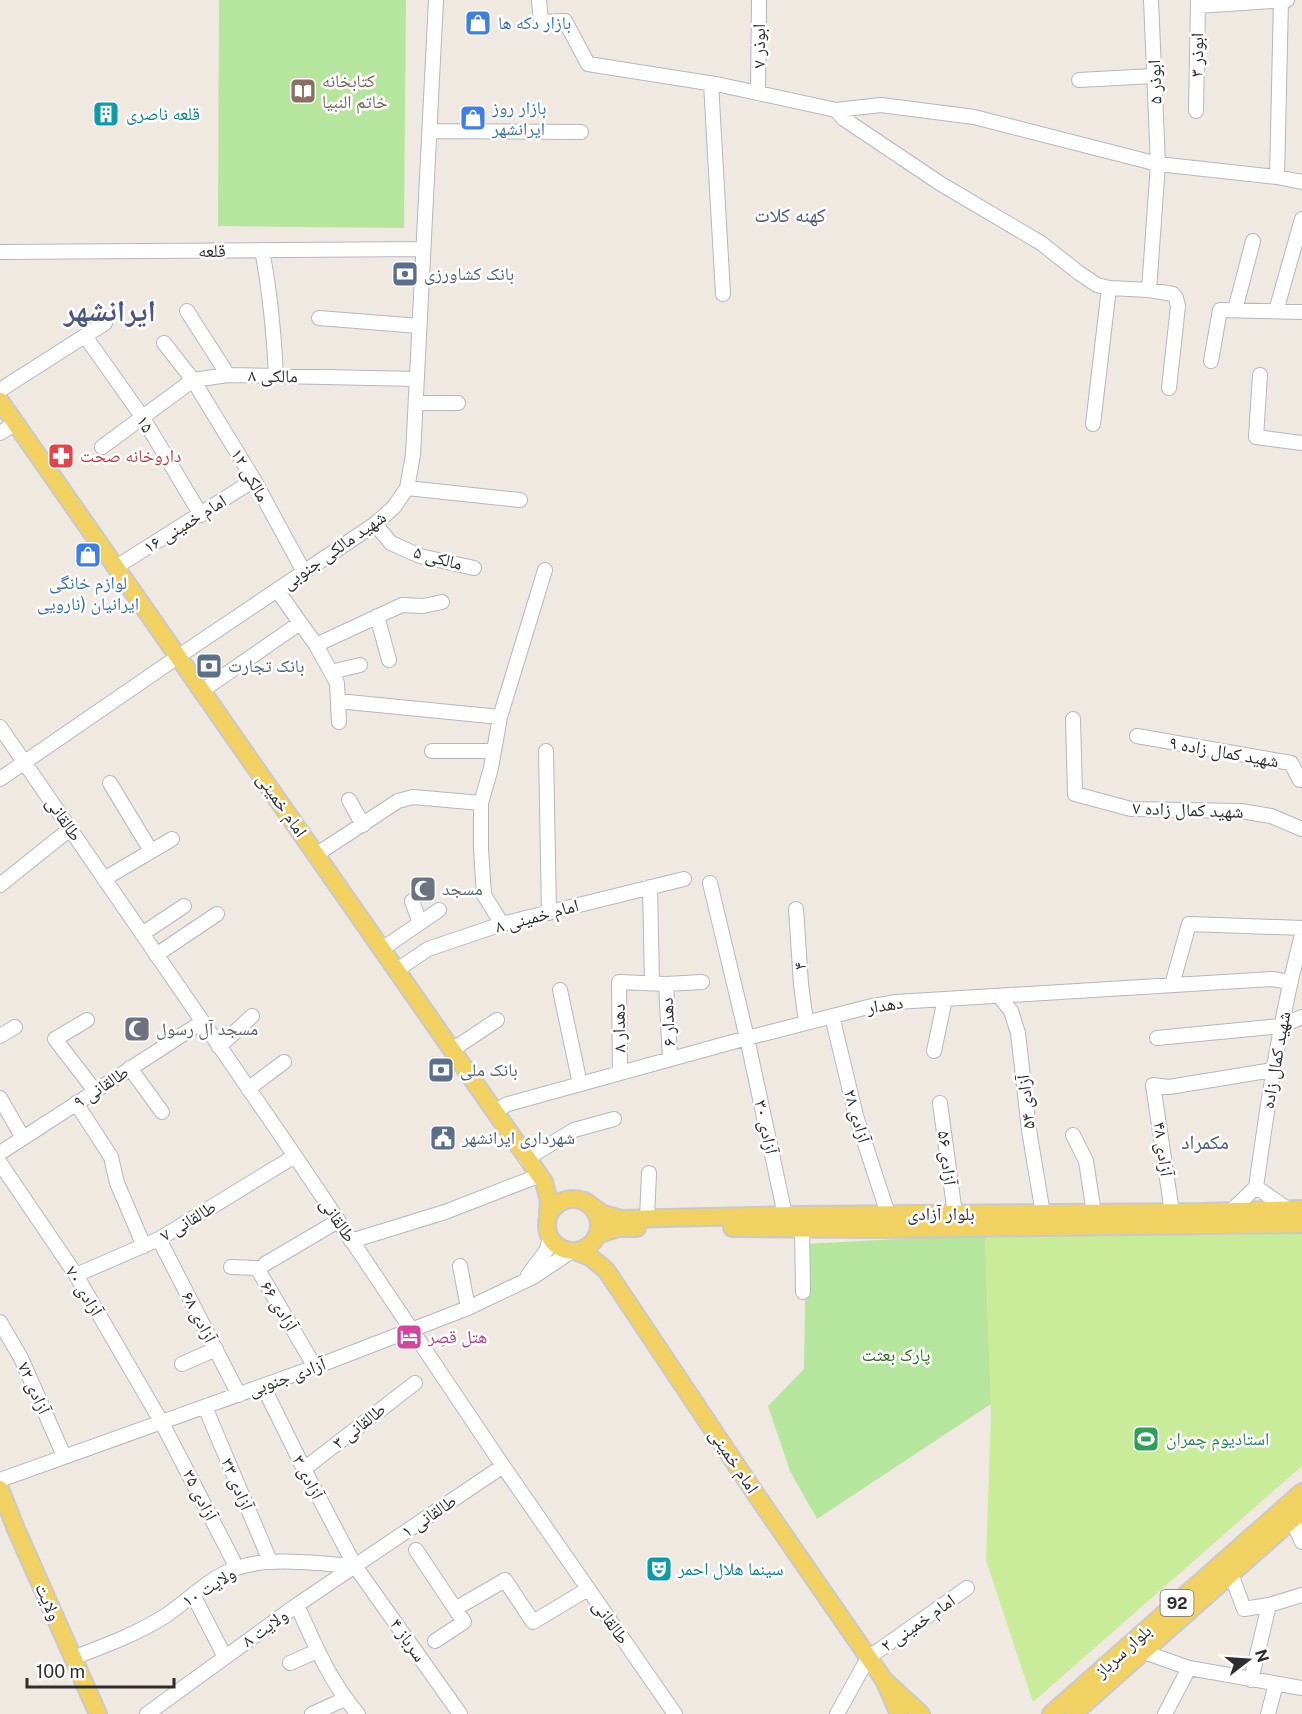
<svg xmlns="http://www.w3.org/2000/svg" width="1302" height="1714" font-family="'Public Sans','Noto Naskh Arabic',sans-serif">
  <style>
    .green { fill: #b6e59e }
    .pitch { fill: #c9ec9a }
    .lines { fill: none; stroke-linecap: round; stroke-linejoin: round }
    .minor-casing { stroke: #b4b7c1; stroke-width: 16 }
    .major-casing { stroke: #c9c9c9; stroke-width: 20 }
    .minor { stroke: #fff; stroke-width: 14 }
    .major { stroke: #f2d163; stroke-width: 16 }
    .labels { text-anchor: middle; stroke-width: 5; stroke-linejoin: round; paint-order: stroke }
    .shield { fill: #fff; stroke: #6d6d6d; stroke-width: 1.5 }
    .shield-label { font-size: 16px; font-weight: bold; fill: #2e2e2e }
    .shop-label { font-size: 18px; fill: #366cbe; stroke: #fff; text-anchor: start }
    .street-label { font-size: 18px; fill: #2e2e2e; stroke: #fff }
    .education-label { font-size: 18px; fill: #785e54; stroke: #fff; text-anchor: start }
    .culture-label { font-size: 18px; fill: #0d838f; stroke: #fff; text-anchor: start }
    .service-label { font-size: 18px; fill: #4e5e75; stroke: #fff; text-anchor: start }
    .health-label { font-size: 18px; fill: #be3a42; stroke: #fff; text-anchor: start }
    .worship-label { font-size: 18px; fill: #5b616d; stroke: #fff; text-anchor: start }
    .hotel-label { font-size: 18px; fill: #b23c85; stroke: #fff; text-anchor: start }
    .park-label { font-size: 18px; fill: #2c6e1b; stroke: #fff }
    .leisure-label { font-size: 18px; fill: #27864d; stroke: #fff; text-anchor: start }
    .neighbourhood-label { font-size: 20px; fill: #4d5680; stroke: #fff }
    .town-label { font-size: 30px; font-weight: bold; fill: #4d5680; stroke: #fff }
  </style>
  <rect width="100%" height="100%" fill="#efe9e1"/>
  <path class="green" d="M 219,0 L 406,0 L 404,228 L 218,226 Z
    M 985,1234 L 991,1404 L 817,1519 L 790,1471 L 768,1406 L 804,1369 L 806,1244 Z"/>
  <path class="pitch" d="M 1302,1228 L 1302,1466 L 1033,1702 L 986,1560 L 991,1411 L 985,1234 Z"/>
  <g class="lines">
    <defs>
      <path id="minor" d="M 539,0 L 541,22 L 565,21 L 588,64 L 721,85 L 836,110 L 881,105 L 974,117 L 1158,164 L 1277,177 L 1302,182
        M 1198,6 L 1287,0
        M 1079,80 L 1154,76
        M 711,83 L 723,294
        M 758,93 L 759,0
        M 836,110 L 844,119 L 941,184 L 1041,243 L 1079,273 L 1097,285 L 1109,288 L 1149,290 L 1173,294 L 1176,298 L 1178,306 L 1169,388
        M 1196,111 L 1198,0
        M 429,131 L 581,132
        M 1277,177 L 1281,0
        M 262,250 C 270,292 274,334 276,376
        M 0,252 L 423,249
        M 1149,290 L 1158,164 L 1151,0
        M 1235,310 L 1253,241
        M 187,311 L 228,375
        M 1276,311 L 1302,219
        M 319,318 L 419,326
        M 85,336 L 143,418 L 201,515
        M 164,343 L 193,380 L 254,480 L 304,572
        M 1211,361 L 1220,310 L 1302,312
        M 1260,375 L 1256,437 L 1302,443
        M 0,390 L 105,323
        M 416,403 L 458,403
        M 1093,424 L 1109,288
        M 0,433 L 16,423
        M 102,447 L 193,380 L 228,375 L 417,379
        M 407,488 L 520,500
        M 375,524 L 391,543 L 420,556 L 474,568
        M 116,567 L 254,480
        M 277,590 L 316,645 L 337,683 L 339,722
        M 377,616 L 389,660
        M 316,645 L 402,605 L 423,606 L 442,602
        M 331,672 L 360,665
        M 203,690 L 300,623
        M 338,701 L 500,717 L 491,768 L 481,803 L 481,849 L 484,895 L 502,924
        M 500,717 L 545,570
        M 1073,719 L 1075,794 L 1131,809 L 1241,811 L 1271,816 L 1302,829
        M 0,727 L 295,1156 L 503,1466 L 675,1714
        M 1137,736 L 1291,763 L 1300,780 L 1302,780
        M 432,751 L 494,751
        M 546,751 L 549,913
        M 0,779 L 179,656 L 375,524 L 394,507 L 407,488 L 413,455 L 436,0
        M 110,783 L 151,851
        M 349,800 L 363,825
        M 317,854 L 398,801 L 413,797 L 481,803
        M 104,879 L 172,839
        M 710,883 L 747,1038 L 785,1215
        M 0,885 L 70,829
        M 650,887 L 652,983
        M 412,901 L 420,923
        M 796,909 L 801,984 L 806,1022
        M 142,934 L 184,906
        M 382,949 L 439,910
        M 156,955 L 217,914
        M 397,970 L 428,949 L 502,924 L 684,879
        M 666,984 L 670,1059
        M 1172,985 L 1189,924 L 1302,928
        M 560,990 L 580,1084
        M 999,996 L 1011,1011 L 1018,1033 L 1029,1130 L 1043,1214
        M 832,1016 L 856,1116 L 888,1214
        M 87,1020 L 55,1039 L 95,1091
        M 0,1036 L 15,1027
        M 1157,1038 L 1281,1026 L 1302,1017
        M 219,1047 L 252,1016
        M 452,1050 L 497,1020
        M 934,1051 L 945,999
        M 130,1068 L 162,1112
        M 620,1073 L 619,982 L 666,984 L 702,982
        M 248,1089 L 284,1062
        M 0,1098 L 23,1138
        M 76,1103 L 111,1157 L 117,1183 L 144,1246
        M 940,1103 L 955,1214
        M 495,1111 L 508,1104 L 747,1038 L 868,1007 L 896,1002 L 1272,979 L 1290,982
        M 1073,1135 L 1086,1161 L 1094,1213
        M 0,1153 L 202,1022
        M 526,1159 L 574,1130 L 614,1119
        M 0,1163 L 76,1275 L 162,1423 L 237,1568
        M 1256,1187 C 1268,1102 1280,1018 1302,935
        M 1256,1187 L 1286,1208
        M 1232,1210 L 1256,1187
        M 1172,1212 L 1153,1085 L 1169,1087 L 1273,1070
        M 647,1218 L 649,1173
        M 802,1228 L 803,1292
        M 159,1239 L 239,1395
        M 351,1241 L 445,1212 L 538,1176
        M 265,1264 L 338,1221
        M 460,1266 L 468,1308
        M 231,1267 L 257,1268 L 315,1367
        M 76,1275 L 159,1239 L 295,1156
        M 528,1275 L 546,1251 L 550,1239
        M 0,1322 L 21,1358 L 64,1456
        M 182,1364 L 216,1349
        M 263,1386 L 304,1469 L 355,1566 L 460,1714
        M 205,1407 L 270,1561
        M 304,1469 L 415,1383
        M 0,1480 L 315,1367 L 468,1308 L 533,1277 L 572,1251
        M 1292,1520 L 1302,1542
        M 416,1550 L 464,1622 L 435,1641
        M 1231,1574 L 1244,1609 L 1269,1605 L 1302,1595
        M 193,1595 L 225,1657
        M 297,1605 C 314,1643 330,1682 358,1714
        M 455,1609 L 505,1580 L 533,1622 L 588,1589
        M 1144,1652 L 1189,1668 L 1302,1688
        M 73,1658 C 104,1646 137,1634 165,1616 C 189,1600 210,1577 237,1568 C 270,1556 320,1564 355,1566
        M 290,1663 L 317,1651
        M 1251,1680 L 1269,1605
        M 147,1714 L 297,1605 L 503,1466
        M 312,1714 L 345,1699
        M 837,1714 L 868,1658 L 967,1588
        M 1165,1714 L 1189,1668
        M 1268,1714 L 1276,1684"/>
      <path id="major" d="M 0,401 L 544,1182 L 549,1201 L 548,1214
        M547 1225a26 26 0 1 1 52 0a26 26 0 1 1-52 0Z
        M 585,1201 L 603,1214 L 621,1219 L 794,1215 L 1202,1212 L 1302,1209
        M 732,1228 L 876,1229 L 1302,1224
        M 597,1235 L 618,1228 L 637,1228
        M 575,1251 L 590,1257 L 606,1270 L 757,1496 L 884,1680
        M 0,1489 L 16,1529 L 98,1714
        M 899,1714 L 884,1680 L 921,1714
        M 1051,1714 L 1302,1492
        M 1073,1714 L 1302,1511"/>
    </defs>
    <use href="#minor" class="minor-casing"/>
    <use href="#major" class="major-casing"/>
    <use href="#minor" class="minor"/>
    <use href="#major" class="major"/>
  </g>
  <defs>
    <symbol id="shop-square" viewBox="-11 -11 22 22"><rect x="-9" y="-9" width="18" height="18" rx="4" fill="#3f7fe0" stroke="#fff"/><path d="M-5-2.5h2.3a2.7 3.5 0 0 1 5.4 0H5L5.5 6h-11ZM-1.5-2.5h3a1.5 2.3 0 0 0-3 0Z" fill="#fff"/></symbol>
    <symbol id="library-square" viewBox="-11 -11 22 22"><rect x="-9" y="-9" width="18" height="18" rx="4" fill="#8d6e63" stroke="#fff"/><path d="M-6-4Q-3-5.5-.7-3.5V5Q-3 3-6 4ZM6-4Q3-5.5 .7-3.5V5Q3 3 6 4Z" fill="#fff"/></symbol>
    <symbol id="building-square" viewBox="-11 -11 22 22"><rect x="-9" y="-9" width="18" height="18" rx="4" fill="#0f9aa8" stroke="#fff"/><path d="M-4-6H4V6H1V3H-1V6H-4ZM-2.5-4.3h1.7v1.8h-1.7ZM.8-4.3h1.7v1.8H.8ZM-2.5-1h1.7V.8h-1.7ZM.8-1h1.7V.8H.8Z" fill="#fff"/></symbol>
    <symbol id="bank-square" viewBox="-11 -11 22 22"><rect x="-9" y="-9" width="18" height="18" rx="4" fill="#5c6f8a" stroke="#fff"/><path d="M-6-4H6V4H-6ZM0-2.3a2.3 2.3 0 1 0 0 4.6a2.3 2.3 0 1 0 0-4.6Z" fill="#fff"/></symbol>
    <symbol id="pharmacy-square" viewBox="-11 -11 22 22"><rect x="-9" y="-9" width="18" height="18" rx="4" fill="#e0444e" stroke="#fff"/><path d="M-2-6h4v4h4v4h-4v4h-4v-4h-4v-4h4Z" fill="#fff"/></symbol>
    <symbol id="mosque-square" viewBox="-11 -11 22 22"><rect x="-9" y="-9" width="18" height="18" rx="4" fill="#6b7280" stroke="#fff"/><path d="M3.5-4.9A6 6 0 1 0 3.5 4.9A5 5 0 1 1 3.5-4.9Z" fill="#fff"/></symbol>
    <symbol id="civic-square" viewBox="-11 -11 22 22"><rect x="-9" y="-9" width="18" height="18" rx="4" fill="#5c6f8a" stroke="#fff"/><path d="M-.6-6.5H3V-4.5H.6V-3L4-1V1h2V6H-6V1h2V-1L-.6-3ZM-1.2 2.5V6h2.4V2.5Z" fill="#fff"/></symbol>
    <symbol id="hotel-square" viewBox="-11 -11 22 22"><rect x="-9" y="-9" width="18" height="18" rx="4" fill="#d1479c" stroke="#fff"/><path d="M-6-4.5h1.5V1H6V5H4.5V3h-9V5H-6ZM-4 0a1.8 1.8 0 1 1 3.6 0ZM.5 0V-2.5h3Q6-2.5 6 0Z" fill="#fff"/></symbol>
    <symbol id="stadium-square" viewBox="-11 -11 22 22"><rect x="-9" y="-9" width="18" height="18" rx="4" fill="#2e9e5b" stroke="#fff"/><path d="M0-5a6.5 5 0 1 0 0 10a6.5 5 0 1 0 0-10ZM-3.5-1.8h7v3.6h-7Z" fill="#fff"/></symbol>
    <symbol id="theatre-square" viewBox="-11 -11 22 22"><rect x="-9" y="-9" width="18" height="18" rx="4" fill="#0f9aa8" stroke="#fff"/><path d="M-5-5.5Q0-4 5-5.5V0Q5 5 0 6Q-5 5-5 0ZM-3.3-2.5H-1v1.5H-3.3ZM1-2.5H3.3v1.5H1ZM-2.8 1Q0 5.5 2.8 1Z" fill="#fff"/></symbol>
  </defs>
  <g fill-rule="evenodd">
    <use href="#shop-square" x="463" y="8" width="30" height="30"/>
    <use href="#library-square" x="288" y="76" width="30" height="30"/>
    <use href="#building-square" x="91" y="99" width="30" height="30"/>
    <use href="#shop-square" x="458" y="103" width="30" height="30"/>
    <use href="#bank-square" x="390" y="259" width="30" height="30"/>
    <use href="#pharmacy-square" x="46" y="441" width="30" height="30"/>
    <use href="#shop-square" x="73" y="540" width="30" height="30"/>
    <use href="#bank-square" x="194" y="651" width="30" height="30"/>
    <use href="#mosque-square" x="408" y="874" width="30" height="30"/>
    <use href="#mosque-square" x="122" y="1014" width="30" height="30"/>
    <use href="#bank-square" x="426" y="1055" width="30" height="30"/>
    <use href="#civic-square" x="428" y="1123" width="30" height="30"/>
    <use href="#hotel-square" x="394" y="1322" width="30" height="30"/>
    <use href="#stadium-square" x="1131" y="1424" width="30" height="30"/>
    <use href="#theatre-square" x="644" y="1554" width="30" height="30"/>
  </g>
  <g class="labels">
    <rect class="shield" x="1160.5" y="1590" width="33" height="26" rx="4.5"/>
    <g class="shield-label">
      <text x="1177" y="1609">92</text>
    </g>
    <g class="shop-label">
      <text x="498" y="29">بازار دکه ها</text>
      <text x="492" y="114">بازار روز<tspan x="492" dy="21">ایرانشهر</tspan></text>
      <text x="88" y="589" text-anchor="middle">لوازم خانگی<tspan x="88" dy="21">ایرانیان (نارویی</tspan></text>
    </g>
    <g class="street-label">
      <text transform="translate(759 46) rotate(-90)" y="6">ابوذر ۷</text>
      <text transform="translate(1197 55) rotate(-89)" y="6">ابوذر ۳</text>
      <text transform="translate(1155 82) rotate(-92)" y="6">ابوذر ۵</text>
      <text x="212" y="257">قلعه</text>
      <text transform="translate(273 376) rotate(1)" y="6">مالکی ۸</text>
      <text transform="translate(145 424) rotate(58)" y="6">۱۵</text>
      <text transform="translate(250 475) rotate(60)" y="6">مالکی ۱۲</text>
      <text transform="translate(185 524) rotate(-32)" y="6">امام خمینی ۱۶</text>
      <text transform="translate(334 550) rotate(-35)" y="6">شهید مالکی جنوبی</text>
      <text transform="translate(438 558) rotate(15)" y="6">مالکی ۵</text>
      <text transform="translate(1224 752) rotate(10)" y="6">شهید کمال زاده ۹</text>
      <text transform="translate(282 805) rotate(55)" y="6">امام خمینی</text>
      <text transform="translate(1188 810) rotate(2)" y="6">شهید کمال زاده ۷</text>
      <text transform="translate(64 819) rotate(56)" y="6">طالقانی</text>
      <text transform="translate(537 916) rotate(-15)" y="6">امام خمینی ۸</text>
      <text transform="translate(800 966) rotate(-93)" y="6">۴</text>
      <text transform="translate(885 1005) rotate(-9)" y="6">دهدار</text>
      <text transform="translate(668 1022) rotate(-93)" y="6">دهدار ۶</text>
      <text transform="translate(619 1028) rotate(-91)" y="6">دهدار ۸</text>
      <text transform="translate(1276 1060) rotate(-80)" y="6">شهید کمال زاده</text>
      <text transform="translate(101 1087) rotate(-33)" y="6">طالقانی ۹</text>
      <text transform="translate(1026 1102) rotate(-96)" y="6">آزادی ۵۴</text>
      <text transform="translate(857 1116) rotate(74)" y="6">آزادی ۲۸</text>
      <text transform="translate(766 1127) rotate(78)" y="6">آزادی ۳۰</text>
      <text transform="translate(1163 1149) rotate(82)" y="6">آزادی ۴۸</text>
      <text transform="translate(947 1158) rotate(83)" y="6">آزادی ۵۶</text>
      <text x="941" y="1220">بلوار آزادی</text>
      <text transform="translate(338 1220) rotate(56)" y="6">طالقانی</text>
      <text transform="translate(188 1221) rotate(-31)" y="6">طالقانی ۷</text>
      <text transform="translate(84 1291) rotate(59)" y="6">آزادی ۷۰</text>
      <text transform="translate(279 1306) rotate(59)" y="6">آزادی ۶۶</text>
      <text transform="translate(199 1317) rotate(63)" y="6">آزادی ۶۸</text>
      <text transform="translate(287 1377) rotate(-20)" y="6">آزادی جنوبی</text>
      <text transform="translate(34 1388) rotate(66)" y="6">آزادی ۷۲</text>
      <text transform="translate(359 1426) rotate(-38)" y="6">طالقانی ۳</text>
      <text transform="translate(734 1461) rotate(56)" y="6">امام خمینی</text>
      <text transform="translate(308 1477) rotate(63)" y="6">آزادی ۳</text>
      <text transform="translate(237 1484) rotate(67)" y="6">آزادی ۳۳</text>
      <text transform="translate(200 1495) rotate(63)" y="6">آزادی ۳۵</text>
      <text transform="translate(429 1516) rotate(-34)" y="6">طالقانی ۱</text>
      <text transform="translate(209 1587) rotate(-32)" y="6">ولایت ۱۰</text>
      <text transform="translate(48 1602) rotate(66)" y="6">ولایت</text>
      <text transform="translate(611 1622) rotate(55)" y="6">طالقانی</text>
      <text transform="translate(918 1623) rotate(-35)" y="6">امام خمینی ۲</text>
      <text transform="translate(265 1628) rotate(-36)" y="6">ولایت ۸</text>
      <text transform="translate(408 1640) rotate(55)" y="6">سرباز ۴</text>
      <text transform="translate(1123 1651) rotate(-42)" y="6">بلوار سرباز</text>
    </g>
    <g class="education-label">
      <text x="322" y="87">کتابخانه<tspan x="322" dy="21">خاتم النبیا</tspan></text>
    </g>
    <g class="culture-label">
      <text x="126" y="120">قلعه ناصری</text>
      <text x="678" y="1575">سینما هلال احمر</text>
    </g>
    <g class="service-label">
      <text x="424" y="280">بانک کشاورزی</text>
      <text x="228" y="672">بانک تجارت</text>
      <text x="460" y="1076">بانک ملی</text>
      <text x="462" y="1144">شهرداری ایرانشهر</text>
    </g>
    <g class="health-label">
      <text x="80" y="462">داروخانه صحت</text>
    </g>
    <g class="worship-label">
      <text x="442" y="895">مسجد</text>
      <text x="156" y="1035">مسجد آل رسول</text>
    </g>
    <g class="hotel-label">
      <text x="428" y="1343">هتل قصِر</text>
    </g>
    <g class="park-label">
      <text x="896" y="1361">پارک بعثت</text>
    </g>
    <g class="leisure-label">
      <text x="1166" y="1445">استادیوم چمران</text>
    </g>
    <g class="neighbourhood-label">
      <text x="790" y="222">کهنه کلات</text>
      <text x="1205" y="1149">مکمراد</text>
    </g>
    <g class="town-label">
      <text x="110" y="321">ایرانشهر</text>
    </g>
  </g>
  <g transform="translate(1248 1660) rotate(73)" stroke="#ffffff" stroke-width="4.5" paint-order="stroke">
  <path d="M0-4.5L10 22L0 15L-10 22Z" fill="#2e2e2e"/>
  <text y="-9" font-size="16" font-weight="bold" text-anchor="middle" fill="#2e2e2e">N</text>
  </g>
  <path d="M27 1678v9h147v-9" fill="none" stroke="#2e2e2e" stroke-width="3"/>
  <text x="36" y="1678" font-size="18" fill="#2e2e2e" stroke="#ffffff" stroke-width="4.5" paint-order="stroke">100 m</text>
</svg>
